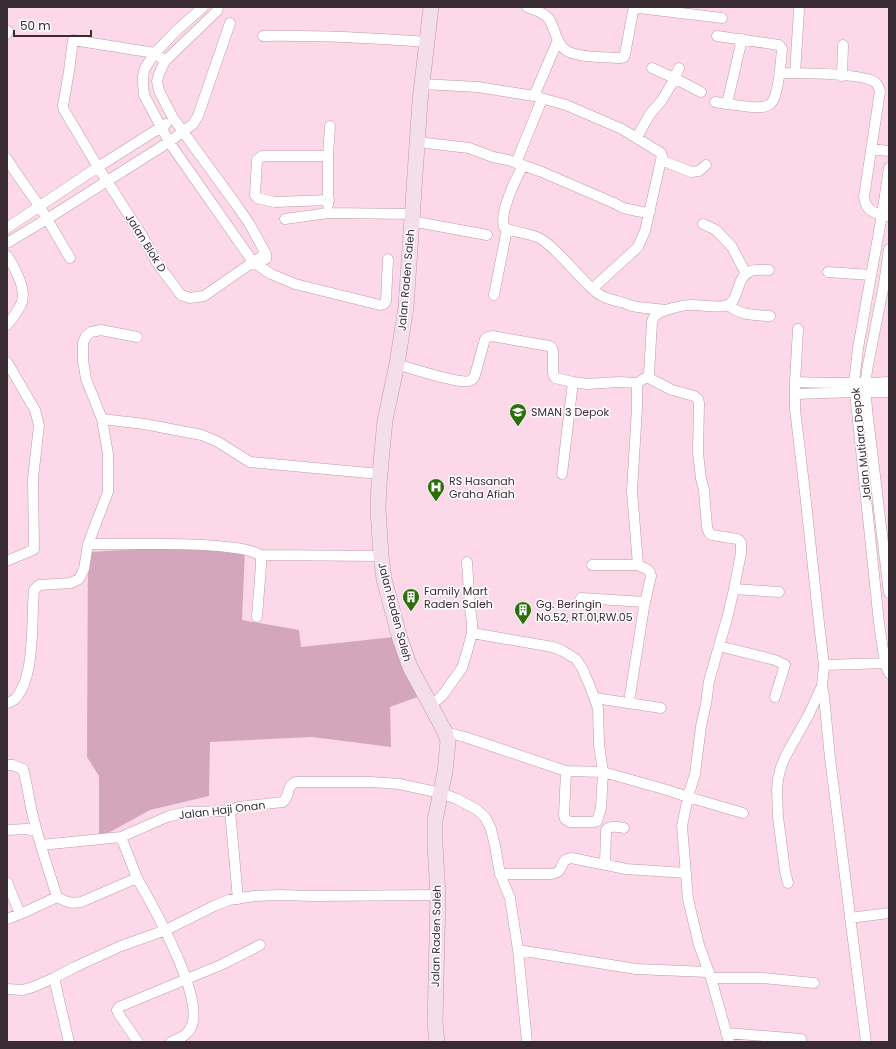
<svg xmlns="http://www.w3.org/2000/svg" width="896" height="1049" font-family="Poppins,sans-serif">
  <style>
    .green { fill: #d4a6bc }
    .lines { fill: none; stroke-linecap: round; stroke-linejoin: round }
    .street-casing { stroke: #bd9bab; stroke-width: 11 }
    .secondary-casing { stroke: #bd9bab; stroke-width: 16 }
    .street { stroke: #fff; stroke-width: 10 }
    .secondary { stroke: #f4dee9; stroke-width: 15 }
    .labels { text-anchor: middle; stroke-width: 3; stroke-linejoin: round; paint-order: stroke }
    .street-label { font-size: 11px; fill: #392b32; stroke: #fff }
    .poi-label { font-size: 11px; fill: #392b32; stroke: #fff; text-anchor: start }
  </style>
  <rect width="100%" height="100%" fill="#fcd8e9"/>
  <path class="green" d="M 193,546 L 245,549 L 242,620 L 299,630 L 301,647 L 394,637 L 420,696 L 390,707 L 391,747 L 312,737 L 210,742 L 209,796 L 150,810 L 99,838 L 99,776 L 87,757 L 88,552 Z"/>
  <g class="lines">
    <defs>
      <path id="street" d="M 203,7 L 177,30 L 155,53 L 145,68 L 143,76 L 143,83 L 144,95 L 169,142 L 253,262 L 271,274 L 295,284 L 380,305 L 384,304 L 386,301 L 388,259
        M 218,7 L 217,11 L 165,61 L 159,74 L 157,81 L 159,91 L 173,118 L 235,203 L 249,223 L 266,254 L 266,259
        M 527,7 C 534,10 544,12 549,19 C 556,30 556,46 569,52 C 583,58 606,57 621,58 L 624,57 L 625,54 L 633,11 L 636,9 L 639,8 L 722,18
        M 7,34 L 8,31
        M 263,36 C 318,35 372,38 427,42
        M 717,36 L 779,45 L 782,49 C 781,60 779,93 772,102 C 770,105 765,107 762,107 C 750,108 738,105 727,104 L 742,39
        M 165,61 L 155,53 L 73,40 L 69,71 L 64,100 L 63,105 L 64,110 L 98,167 L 143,237 L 157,263 L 181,295 L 190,298 L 204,296 L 253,262 L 266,254
        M 652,68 L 674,78 L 701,92
        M 780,73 C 797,73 866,73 876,83 C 878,85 879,88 880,91 L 864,197 C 866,212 876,214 889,216
        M 795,73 L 799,10
        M 842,76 L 843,45
        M 422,84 L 478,87 L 534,96 L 566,105 L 622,129 L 661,153 L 662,156 L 661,160 L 645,231 L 638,247 L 592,289
        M 534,96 L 558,40
        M 715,102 L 727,104
        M 637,137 L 650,114 L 662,100 L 671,85 L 679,68
        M 417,142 L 469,148 L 493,157 L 508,160 L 542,172 L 616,204 L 623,208 L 647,213 L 650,212
        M 871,149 L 889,151
        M 328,156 L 262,156 L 257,160 L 255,195 L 257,198 L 275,202 L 329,200
        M 7,159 L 16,173 L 40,207 L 70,258
        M 661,160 L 691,172 L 699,171 L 706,165
        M 516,163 L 542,99
        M 523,165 C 516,179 499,212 504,227 C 515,234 533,232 544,241 C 563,255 577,276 596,292 C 603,298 612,300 621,302 C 625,303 629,305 632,306 C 643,308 655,309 666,310
        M 889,168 L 882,215 L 858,348 L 854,383 L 855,392 L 879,623 L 885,664 L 889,673
        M 328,205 L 328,156 L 330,126
        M 285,219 L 328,213 L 412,214
        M 411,221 L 487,235
        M 703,224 L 716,230 L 732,247 L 746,274
        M 7,228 L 98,167 L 166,124
        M 7,243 L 47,219 L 169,142 L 193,124 L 198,116 L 230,23
        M 889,249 L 884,284 L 868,365 L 865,384 L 867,409 L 889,593
        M 7,256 C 12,262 15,269 18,276 C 28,298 22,307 7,325
        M 828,272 L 871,275
        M 494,295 L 507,229
        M 728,305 C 742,316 753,315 770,316
        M 7,362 L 35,410 L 39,425 L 33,478 L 34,549 L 33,550 L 9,560
        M 397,364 C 409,368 460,384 469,381 C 473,380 474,378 475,375 L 485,339 L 488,337 L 492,336 L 549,346 L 552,348 L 553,351 L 553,373 L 555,378 L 573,382
        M 647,377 L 672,390 L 694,396 L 698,399 L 699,403 L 698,453 L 701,479 L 704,490 L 707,527 L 709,533 L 712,535 L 737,539 L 739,540 L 741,543 L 741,553 L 734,589 L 728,615 L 709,681 L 706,704 L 701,726 L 695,774 L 688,797 L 682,826 L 688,899 L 699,945 L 711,978 L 729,1042
        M 795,382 C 826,383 858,384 889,382
        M 795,394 L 855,392 L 889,392
        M 102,419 L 144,424 L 202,435 L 218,442 L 250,462 L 380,474
        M 562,474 L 573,382 L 587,384 L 619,382 L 637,383 L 647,377 L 649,374 L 652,322 C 653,318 654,316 657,314 C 663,310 685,304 693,305 C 703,305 714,308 724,306 C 741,304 734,277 751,271 C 756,269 763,270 769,270
        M 88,544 C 105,544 123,544 140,544 C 170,544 197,543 227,547 C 237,548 250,549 260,555 L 381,556
        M 592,565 L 638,565
        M 734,589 L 779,592
        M 581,598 L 645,602
        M 257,617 L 261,565 L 261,559 L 260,555
        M 472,633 L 553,647 L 563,651 L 576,659 L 582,668 L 589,684 L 598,708 L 599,745 L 603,772 L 601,808 L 597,821 L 594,822 L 570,822 L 565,819 L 564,815 L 566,771
        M 719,646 L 775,660 L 785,665 L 775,697
        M 824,665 L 889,663
        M 822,686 L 824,696 L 830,758 L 866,1042
        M 630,696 L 644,607 L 651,576 C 650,569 644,568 638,565 L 632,491 L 637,408 L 637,383
        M 595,698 L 661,708
        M 7,703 C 10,702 13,701 15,699 C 36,677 31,619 34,590 L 39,585 L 71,583 L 79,579 L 84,569 L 88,544 L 108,492 L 108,454 L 102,419 L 86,379 L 83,360 L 83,343 L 86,336 L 91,332 L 101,330 L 137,337
        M 430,706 L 442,696 L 462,668 L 467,652 L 472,633 L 472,623 L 470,608 L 467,562
        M 445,732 L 465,737 L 566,771 L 603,772 L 667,790 L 688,797 L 743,813
        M 7,765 L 13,765 L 23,769 C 28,786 29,803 34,820 C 40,846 49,871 57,897 C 67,902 70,904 81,902 L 137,878 C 153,906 203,995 192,1025 C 189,1035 180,1038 171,1042
        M 230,811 L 238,899
        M 7,830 L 27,829 L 36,831
        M 121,837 L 137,878
        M 41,845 L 121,837 L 169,816 L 187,812 L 230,811 L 238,807 L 283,802 C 291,795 285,786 296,782 L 371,782 L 399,784 L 441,793 L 457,799 L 476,809 L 485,817 L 491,829 L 495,846 L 500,874 L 510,898 L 518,950 L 527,1042
        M 605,865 L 606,830 C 610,825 618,827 624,828
        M 500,874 L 551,874 C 563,872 559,868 565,860 L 571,858 L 626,869 L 686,873
        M 7,882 L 20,914
        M 788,883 L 785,871 L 778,817 L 777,790 L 778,779 L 781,767 L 785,757 L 808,716 L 822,686 L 824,665 L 819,623 L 805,493 L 795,409 L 795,382 L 798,329
        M 850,918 L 889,913
        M 7,919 L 25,912 L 57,897
        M 518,950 L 636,969 L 708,972
        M 54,978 L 69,1042
        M 711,978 L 763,978 L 814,983
        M 7,989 L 23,990 L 33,987 L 54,978 L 75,967 L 121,946 L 166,930 L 214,906 L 229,900 L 254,896 L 279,895 L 313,896 L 438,895
        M 726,1033 L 801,1039
        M 138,1042 L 118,1013 L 117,1010 L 119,1007 L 223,964 L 260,945"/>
      <path id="secondary" d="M 431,7 L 420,101 L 406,307 L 397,364 L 385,420 L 379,484 L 378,509 L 381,556 L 384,579 L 400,639 L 410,667 L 445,732 L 448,741 L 447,752 L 445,772 L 435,820 L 435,845 L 438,895 L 435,1023 L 437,1042"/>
    </defs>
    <use href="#street" class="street-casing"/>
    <use href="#secondary" class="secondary-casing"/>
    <use href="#street" class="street"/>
    <use href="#secondary" class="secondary"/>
  </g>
  <defs>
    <symbol id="school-pin" viewBox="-11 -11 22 30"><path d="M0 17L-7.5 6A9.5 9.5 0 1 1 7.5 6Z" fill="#2a6f0c" stroke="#fff"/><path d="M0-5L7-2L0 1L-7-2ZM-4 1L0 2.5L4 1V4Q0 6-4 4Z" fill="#fff"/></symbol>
    <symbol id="hospital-pin" viewBox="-11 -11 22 30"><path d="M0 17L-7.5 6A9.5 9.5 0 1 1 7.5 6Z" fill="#2a6f0c" stroke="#fff"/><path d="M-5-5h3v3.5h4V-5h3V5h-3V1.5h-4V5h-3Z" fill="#fff"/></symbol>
    <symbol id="building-pin" viewBox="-11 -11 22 30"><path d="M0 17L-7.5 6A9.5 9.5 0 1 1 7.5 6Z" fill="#2a6f0c" stroke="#fff"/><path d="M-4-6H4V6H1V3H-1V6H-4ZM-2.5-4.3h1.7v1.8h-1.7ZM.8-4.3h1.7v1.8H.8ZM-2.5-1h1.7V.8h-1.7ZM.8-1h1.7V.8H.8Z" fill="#fff"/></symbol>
  </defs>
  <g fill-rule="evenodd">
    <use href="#school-pin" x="508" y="402" width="20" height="27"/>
    <use href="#hospital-pin" x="426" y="477" width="20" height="27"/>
    <use href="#building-pin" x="401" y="587" width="20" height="27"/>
    <use href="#building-pin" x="513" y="600" width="20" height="27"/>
  </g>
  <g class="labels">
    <g class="street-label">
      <text transform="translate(146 243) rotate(58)" y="4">Jalan Blok D</text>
      <text transform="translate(406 280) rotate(-85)" y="4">Jalan Raden Saleh</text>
      <text transform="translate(861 444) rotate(-96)" y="4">Jalan Mutiara Depok</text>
      <text transform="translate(395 612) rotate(75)" y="4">Jalan Raden Saleh</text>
      <text transform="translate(222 810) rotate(-7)" y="4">Jalan Haji Onan</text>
      <text transform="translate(436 936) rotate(-89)" y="4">Jalan Raden Saleh</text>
    </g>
    <g class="poi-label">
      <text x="531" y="416">SMAN 3 Depok</text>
      <text x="449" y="485">RS Hasanah<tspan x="449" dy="13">Graha Afiah</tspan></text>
      <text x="424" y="595">Family Mart<tspan x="424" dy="13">Raden Saleh</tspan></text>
      <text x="536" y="608">Gg. Beringin<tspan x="536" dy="13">No.52, RT.01,RW.05</tspan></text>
    </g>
  </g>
  <rect width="896" height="1049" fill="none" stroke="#392b32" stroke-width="16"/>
  <path d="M14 30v6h77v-6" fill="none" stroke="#392b32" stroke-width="2"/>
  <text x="20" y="30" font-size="12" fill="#392b32" stroke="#ffffff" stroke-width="3" paint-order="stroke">50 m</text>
</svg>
